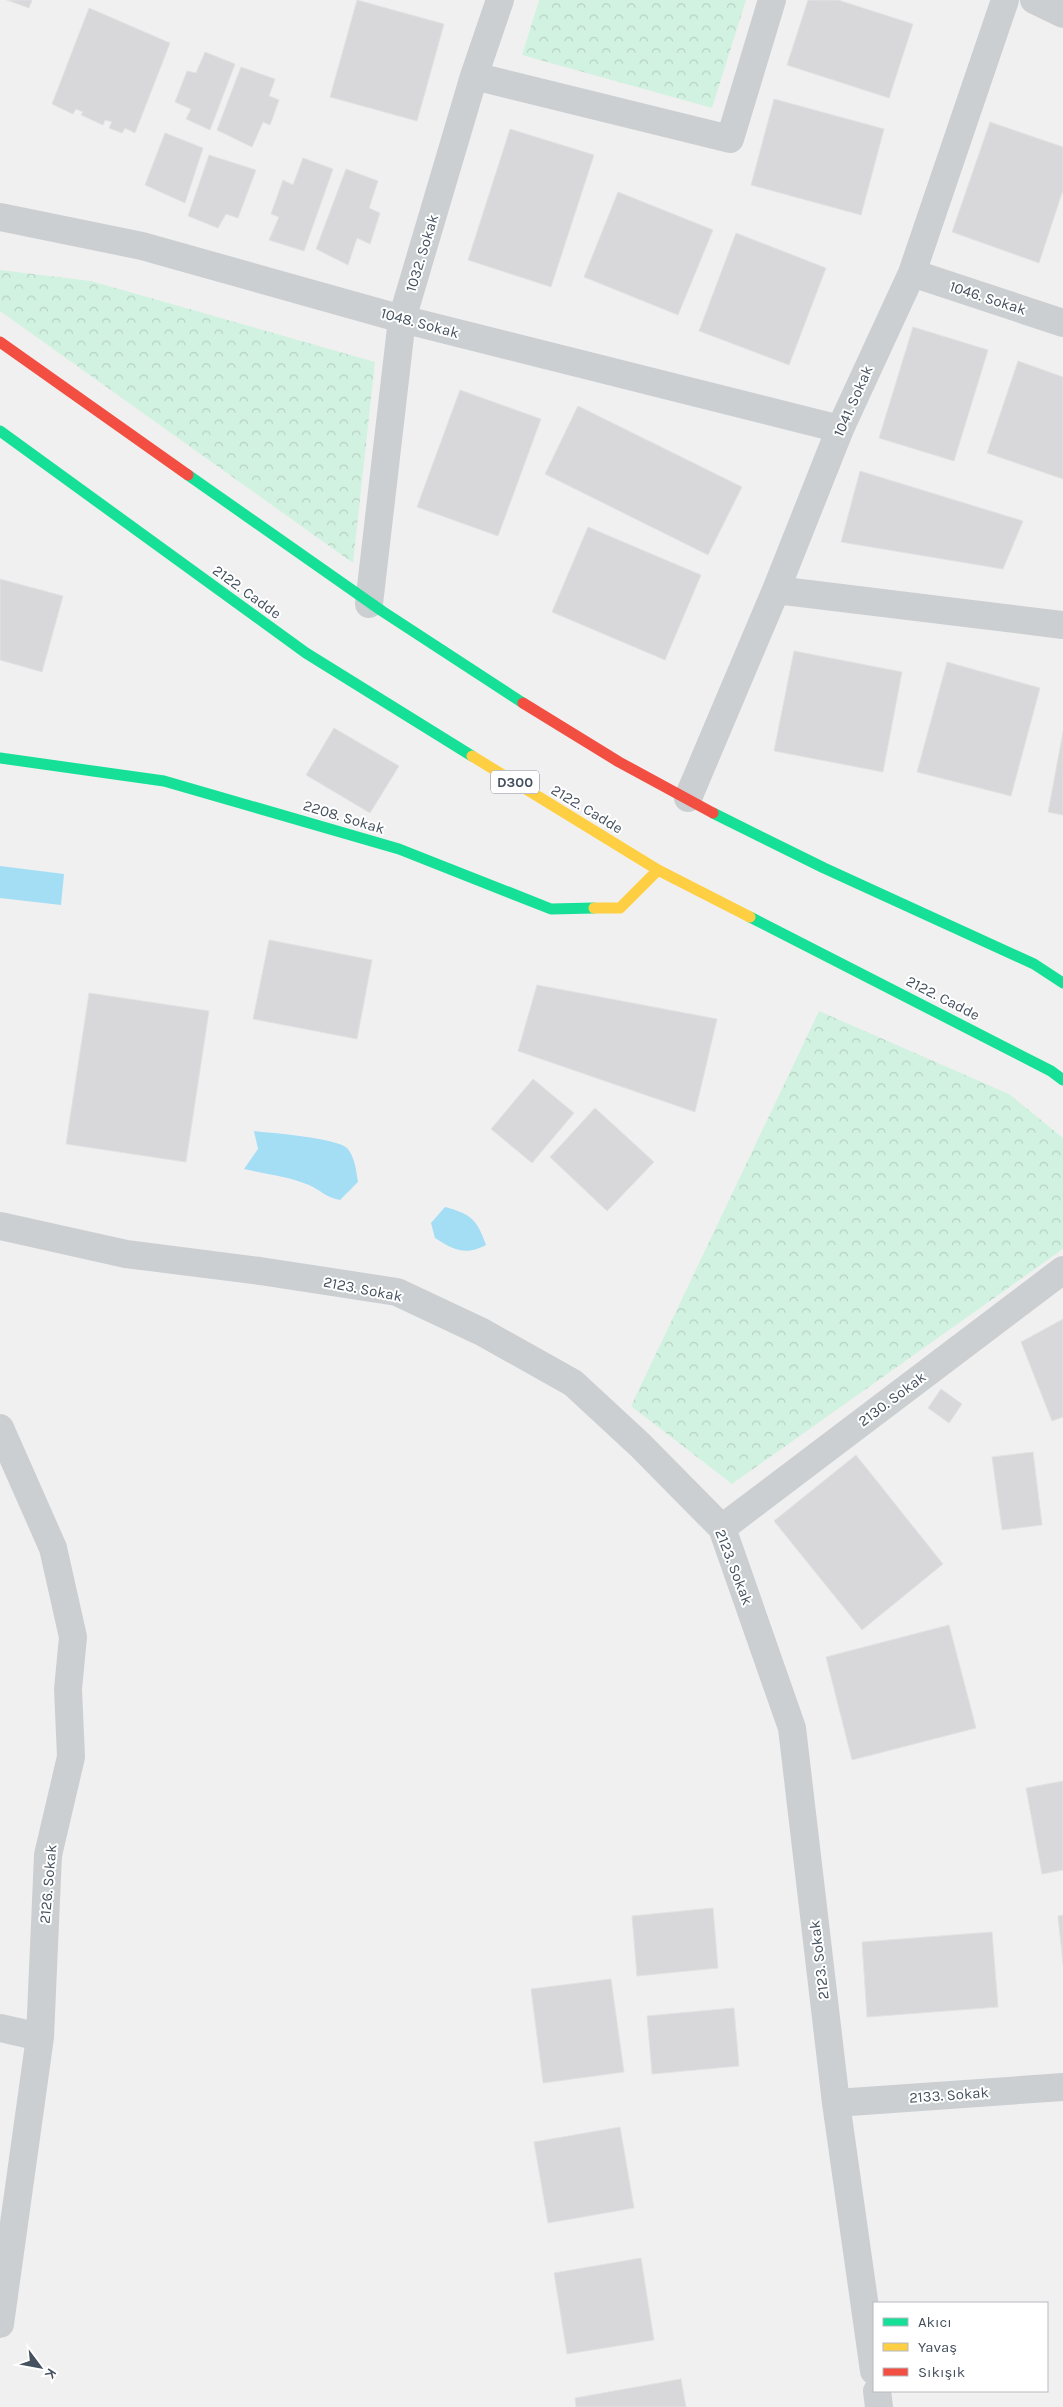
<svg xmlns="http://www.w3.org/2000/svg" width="1063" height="2407" font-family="Karla,sans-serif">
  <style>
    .park { fill: url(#park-crowns) }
    .water { fill: #a3def4 }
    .building { fill: #d8d8db; stroke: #e2e2e3 }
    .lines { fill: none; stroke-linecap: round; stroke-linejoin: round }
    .street { stroke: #cccfd1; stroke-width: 28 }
    .fast { stroke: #16e098; stroke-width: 11 }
    .slow { stroke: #ffcf43; stroke-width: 11 }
    .jam { stroke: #f24e42; stroke-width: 11 }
    .labels { text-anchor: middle; stroke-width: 4; stroke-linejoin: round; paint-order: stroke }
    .shield { fill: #fff; stroke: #7d858f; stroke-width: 1 }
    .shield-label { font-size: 14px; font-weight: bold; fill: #45515f }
    .street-label { font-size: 15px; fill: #45515f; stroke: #fff }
  </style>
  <defs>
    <pattern id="park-crowns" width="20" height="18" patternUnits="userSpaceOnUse" patternTransform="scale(1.25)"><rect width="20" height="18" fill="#d2f2e1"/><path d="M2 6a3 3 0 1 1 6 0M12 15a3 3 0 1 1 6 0" fill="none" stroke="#b6d1c3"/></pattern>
  </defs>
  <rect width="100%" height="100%" fill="#f1f0f0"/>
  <path class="park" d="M 539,0 L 746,0 L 712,108 L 522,55 Z
    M 0,270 L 91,281 L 375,362 L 353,563 L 0,311 Z
    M 819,1011 L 1009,1094 L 1063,1138 L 1063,1249 L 732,1484 L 631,1406 Z"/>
  <path class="water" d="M 0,866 L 64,874 L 61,905 L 0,898 Z
    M 254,1131 C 271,1133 337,1138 347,1148 C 355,1157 356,1171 358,1182 L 340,1200 C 325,1197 322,1191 309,1185 C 288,1176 265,1174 244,1169 L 258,1149 Z
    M 445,1207 C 471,1214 477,1219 486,1245 C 465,1256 454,1250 435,1238 L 431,1223 Z"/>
  <path class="building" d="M 7,0 L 32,0 L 29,8 Z
    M 357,0 L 444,24 L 417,121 L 330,97 Z
    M 808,0 L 838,0 L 913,24 L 889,98 L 787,65 Z
    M 89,8 L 170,43 L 135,133 L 125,128 L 122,133 L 109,128 L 112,122 L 105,120 L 103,125 L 81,115 L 83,112 L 76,109 L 73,114 L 52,104 Z
    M 205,52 L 235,64 L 210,130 L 186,119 L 191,109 L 175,102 L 187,71 L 196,73 Z
    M 241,67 L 275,79 L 269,96 L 279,100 L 270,125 L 263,122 L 252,147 L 217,130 Z
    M 774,99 L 884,129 L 861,215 L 751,185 Z
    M 990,122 L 1063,147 L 1063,190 L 1039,263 L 952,232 Z
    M 510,129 L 594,155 L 551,287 L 468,260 Z
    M 165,133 L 203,148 L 185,203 L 145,185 Z
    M 209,155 L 256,170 L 238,218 L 226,214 L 218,228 L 188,216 Z
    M 303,158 L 333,169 L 304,251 L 269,240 L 279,217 L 271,214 L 283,180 L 293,185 Z
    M 346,169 L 378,181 L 369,208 L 380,213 L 370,244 L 357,238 L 348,265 L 316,249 Z
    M 618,192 L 713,230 L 678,315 L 584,277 Z
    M 736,233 L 826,268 L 789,365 L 699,331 Z
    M 913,327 L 988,350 L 954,461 L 879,438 Z
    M 1018,361 L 1063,377 L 1063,479 L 987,453 Z
    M 460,390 L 541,419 L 498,536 L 417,507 Z
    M 578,406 L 742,487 L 708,555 L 545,474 Z
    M 860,471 L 1023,521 L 1003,569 L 841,542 Z
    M 588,527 L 701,575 L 665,660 L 552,612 Z
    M 0,579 L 63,596 L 42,672 L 0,660 Z
    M 794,651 L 902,672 L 883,772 L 774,751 Z
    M 947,662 L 1040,688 L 1011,796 L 917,772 Z
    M 334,728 L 399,766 L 370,813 L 306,775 Z
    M 1063,732 L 1063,815 L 1048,812 Z
    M 269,940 L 372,960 L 357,1039 L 253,1019 Z
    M 537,985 L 717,1019 L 695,1112 L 518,1051 Z
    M 89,993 L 209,1011 L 186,1162 L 66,1144 Z
    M 533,1079 L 574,1113 L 532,1163 L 491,1129 Z
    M 595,1108 L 654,1162 L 607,1211 L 550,1157 Z
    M 1063,1319 L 1063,1417 L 1052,1421 L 1021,1342 Z
    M 941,1389 L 962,1404 L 949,1423 L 928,1408 Z
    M 1033,1452 L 1042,1525 L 1002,1530 L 992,1457 Z
    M 856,1455 L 943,1564 L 862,1630 L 774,1521 Z
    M 949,1625 L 976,1728 L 852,1760 L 826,1657 Z
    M 1063,1781 L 1063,1870 L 1042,1874 L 1026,1788 Z
    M 713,1908 L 718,1968 L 637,1976 L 632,1916 Z
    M 1063,1915 L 1063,1964 L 1058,1916 Z
    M 992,1932 L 998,2007 L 867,2017 L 862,1942 Z
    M 611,1979 L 624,2072 L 543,2083 L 531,1989 Z
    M 734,2008 L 739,2066 L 652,2074 L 647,2016 Z
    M 620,2127 L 634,2208 L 548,2223 L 534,2142 Z
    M 641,2258 L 654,2340 L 567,2354 L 554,2273 Z
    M 681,2379 L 686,2407 L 576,2407 L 575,2398 Z"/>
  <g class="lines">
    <path class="street" d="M 1034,0 L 1063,14
      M 474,76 L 730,139 L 772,0
      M 0,217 L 142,246 L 402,319 L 840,429
      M 912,273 L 1063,323
      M 776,590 L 1063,625
      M 369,604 L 402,319 L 474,76 L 500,0
      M 688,798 L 776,590 L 840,429 L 912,273 L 1005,0
      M 0,1226 L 126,1254 L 260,1271 L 397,1292 L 482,1332 L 573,1383 L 640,1445 L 722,1528 L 792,1728 L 836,2103 L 874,2371
      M 0,1428 L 53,1548 L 73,1637 L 68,1689 L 71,1757 L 48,1855 L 40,2037 L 0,2324
      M 722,1528 L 1063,1270
      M 0,2028 L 40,2037
      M 836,2103 L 1063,2087
      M 877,2391 L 879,2407"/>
    <path class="fast" d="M 0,431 L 306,653 L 472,756
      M 188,475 L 382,611 L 523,703
      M 0,758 L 164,781 L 399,849 L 551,909 L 594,908
      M 713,813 L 824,868 L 1034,964 L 1063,983
      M 750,917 L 1051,1071 L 1063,1080"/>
    <path class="slow" d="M 472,756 L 658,870 L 750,917
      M 594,908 L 620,908 L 658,870"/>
    <path class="jam" d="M 0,342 L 188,475
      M 523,703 L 619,762 L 713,813"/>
  </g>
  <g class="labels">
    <rect class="shield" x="491" y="770.5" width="48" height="23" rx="4"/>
    <g class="shield-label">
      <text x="515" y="787">D300</text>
    </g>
    <g class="street-label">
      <text transform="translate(422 253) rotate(-73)" y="5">1032. Sokak</text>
      <text transform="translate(988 298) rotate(18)" y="5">1046. Sokak</text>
      <text transform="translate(420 323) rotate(15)" y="5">1048. Sokak</text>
      <text transform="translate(853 401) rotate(-66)" y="5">1041. Sokak</text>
      <text transform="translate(247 592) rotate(36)" y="5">2122. Cadde</text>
      <text transform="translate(587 809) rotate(31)" y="5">2122. Cadde</text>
      <text transform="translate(344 817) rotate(17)" y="5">2208. Sokak</text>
      <text transform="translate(943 998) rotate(27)" y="5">2122. Cadde</text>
      <text transform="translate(363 1289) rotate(11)" y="5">2123. Sokak</text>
      <text transform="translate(892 1399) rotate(-37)" y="5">2130. Sokak</text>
      <text transform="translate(734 1567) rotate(69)" y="5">2123. Sokak</text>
      <text transform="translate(48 1884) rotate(-85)" y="5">2126. Sokak</text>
      <text transform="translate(819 1960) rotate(-97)" y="5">2123. Sokak</text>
      <text transform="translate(949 2095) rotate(-4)" y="5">2133. Sokak</text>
    </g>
  </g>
  <rect x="873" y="2302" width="175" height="90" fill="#ffffff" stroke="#b5b9bf"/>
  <rect x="883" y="2318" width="25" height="8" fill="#16e098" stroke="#b5b9bf"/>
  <text x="918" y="2327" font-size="15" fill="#45515f">Akıcı</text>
  <rect x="883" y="2343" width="25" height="8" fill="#ffcf43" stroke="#b5b9bf"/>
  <text x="918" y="2352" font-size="15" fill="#45515f">Yavaş</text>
  <rect x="883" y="2368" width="25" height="8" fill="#f24e42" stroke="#b5b9bf"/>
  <text x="918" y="2377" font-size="15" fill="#45515f">Sıkışık</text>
  <g transform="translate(40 2367) rotate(122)" stroke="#ffffff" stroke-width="4" paint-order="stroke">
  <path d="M0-4L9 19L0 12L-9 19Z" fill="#45515f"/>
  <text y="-8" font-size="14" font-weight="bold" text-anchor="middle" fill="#45515f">K</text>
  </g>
</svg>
